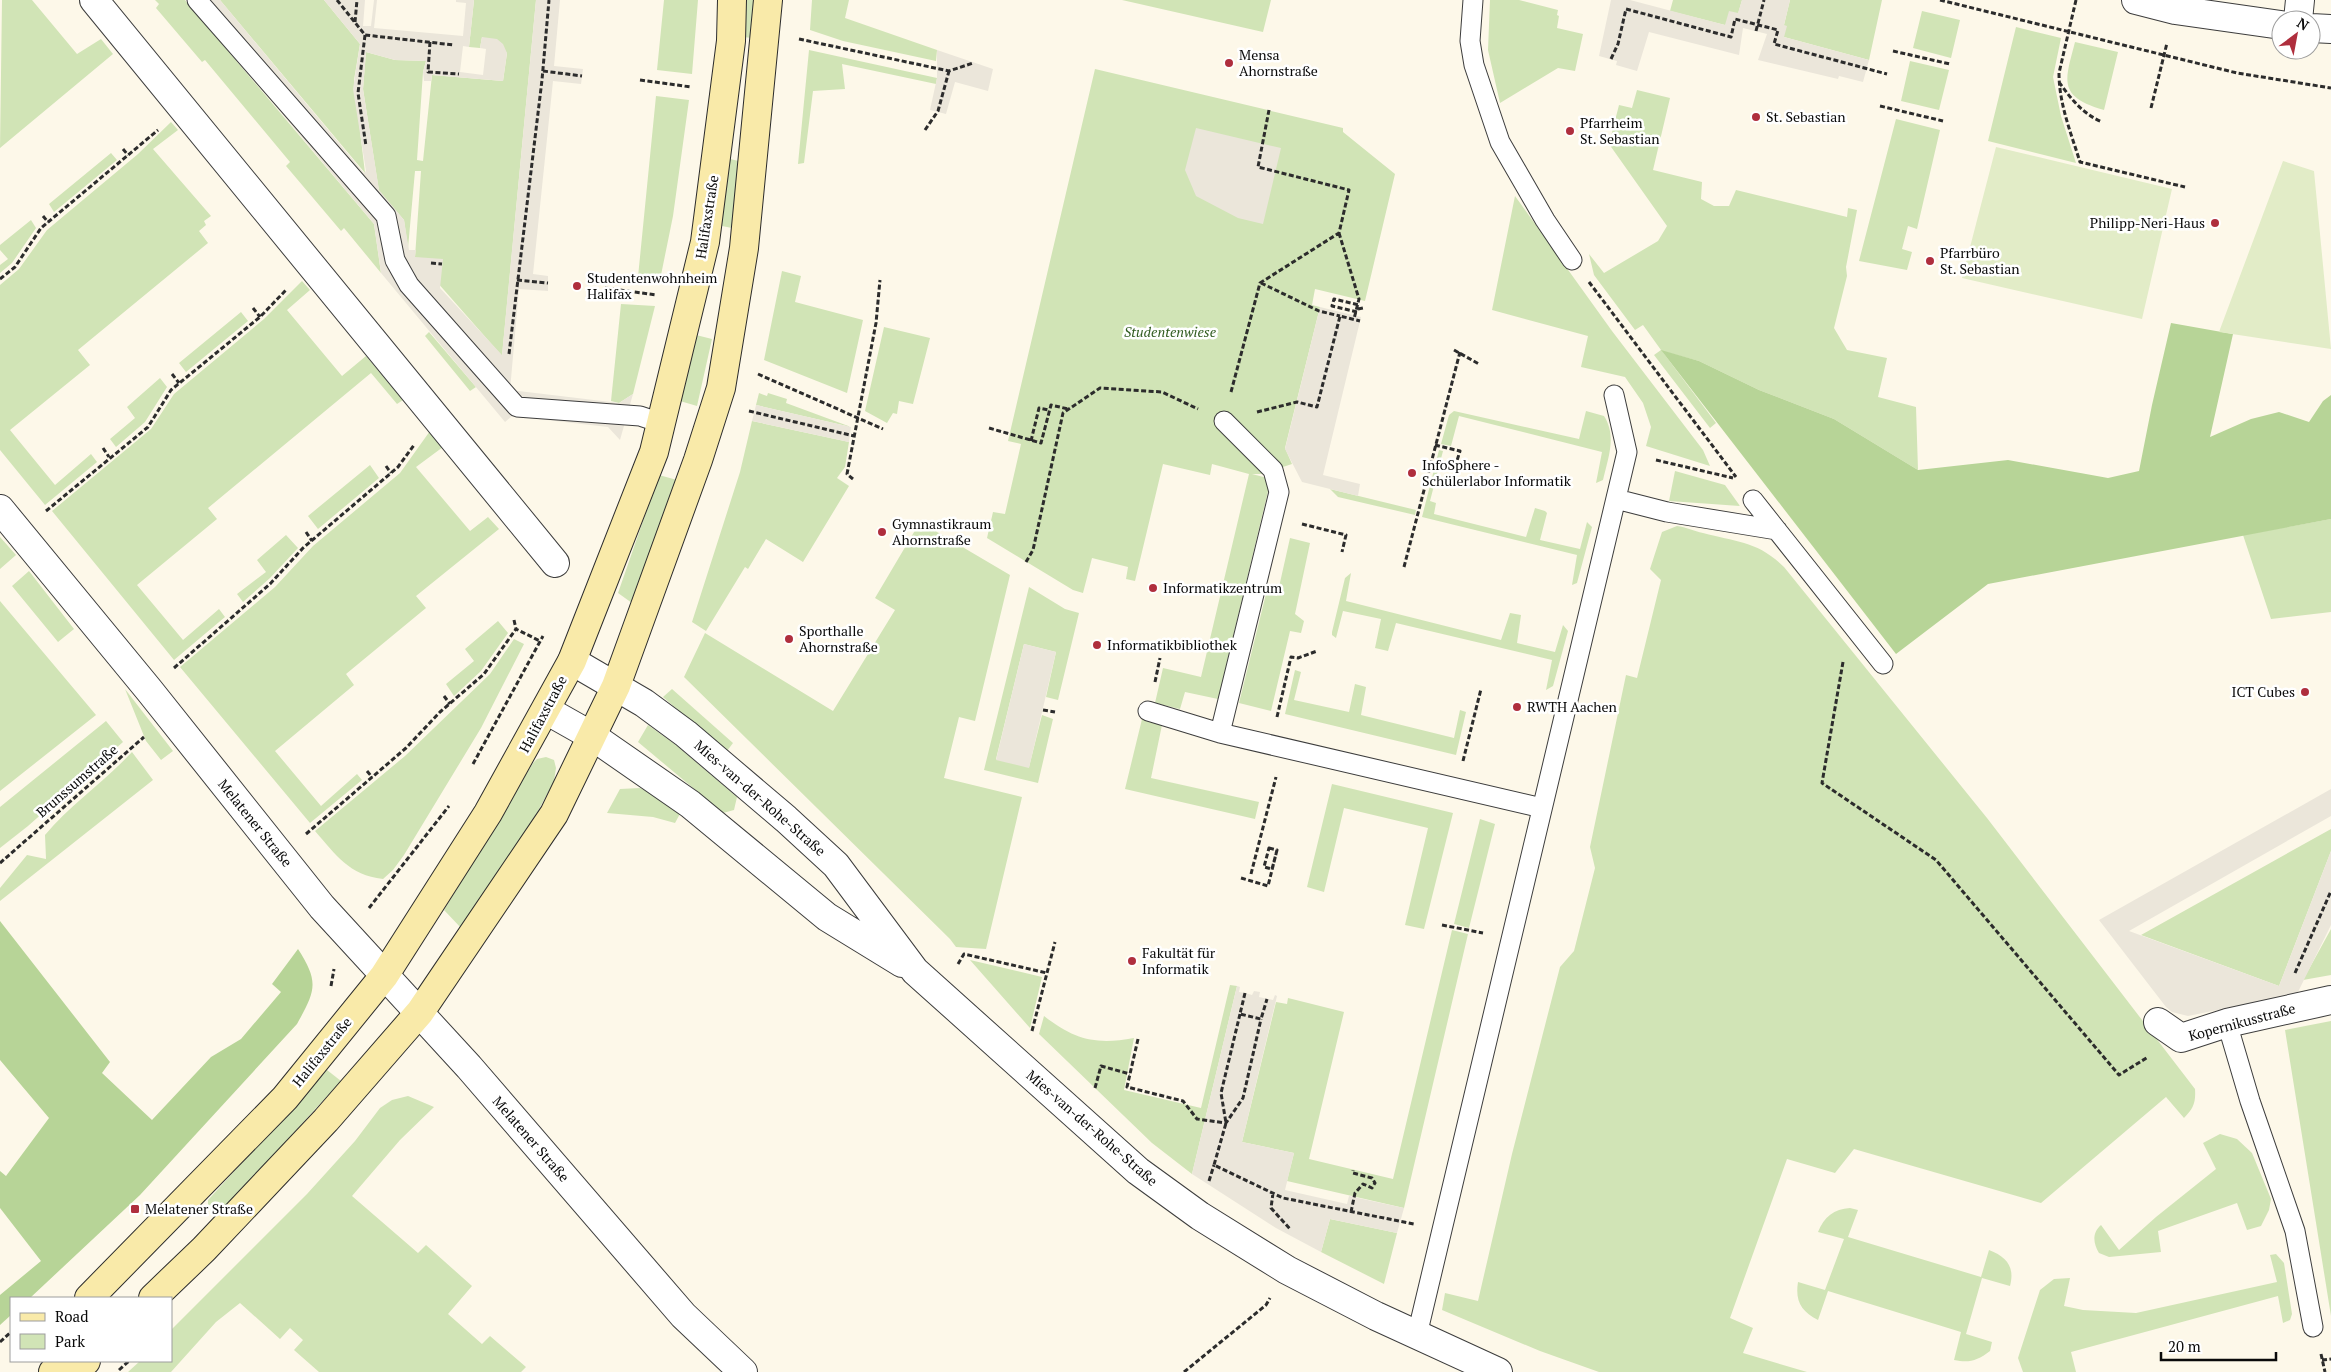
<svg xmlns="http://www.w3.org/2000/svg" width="2331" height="1372" font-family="'PT Serif',serif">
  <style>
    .green { fill: #d1e4b6 }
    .forest { fill: #b7d497 }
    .pitch { fill: #e2ecc7 }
    .plaza { fill: #ebe6da }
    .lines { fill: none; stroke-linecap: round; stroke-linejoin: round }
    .service-casing { stroke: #3d3d3d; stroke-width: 21 }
    .minor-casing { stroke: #3d3d3d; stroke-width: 30 }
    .tertiary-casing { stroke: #3d3d3d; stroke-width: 30 }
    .secondary-casing { stroke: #2c2c2c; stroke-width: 30 }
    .path { stroke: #2c2c2c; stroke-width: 3; stroke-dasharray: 5 2.5; stroke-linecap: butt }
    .service { stroke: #fff; stroke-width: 19 }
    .minor { stroke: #fff; stroke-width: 28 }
    .tertiary { stroke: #fff; stroke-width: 28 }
    .secondary { stroke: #f9eaa9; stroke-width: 28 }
    .poi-dot { fill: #af2e3d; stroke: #fff; stroke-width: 2 }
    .labels { text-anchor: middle; stroke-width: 5; stroke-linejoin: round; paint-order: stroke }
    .poi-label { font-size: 14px; fill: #0a0a0a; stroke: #fff; text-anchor: start }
    .street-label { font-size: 14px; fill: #0a0a0a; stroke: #fff }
    .park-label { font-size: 14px; font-style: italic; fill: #315c20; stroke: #fff }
  </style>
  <rect width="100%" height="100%" fill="#fdf8e9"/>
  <path class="green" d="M 2,0 L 32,0 L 77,54 L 101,39 L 113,54 L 0,148 Z
    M 155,0 L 185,0 L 374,224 L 381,273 L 344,228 L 341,231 L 286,166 L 290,162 L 205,60 L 202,62 L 156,8 L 159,4 Z
    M 220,0 L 324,0 L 360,44 L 354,80 L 365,173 Z
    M 474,0 L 536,0 L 502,356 L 415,257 L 421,171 L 415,171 L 408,248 L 404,220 L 379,191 L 363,89 L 366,52 L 395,60 L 426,61 L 423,72 L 417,160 L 423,161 L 432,75 L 503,81 L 507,53 L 482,37 L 480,48 L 469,47 Z
    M 664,0 L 698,0 L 692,74 L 657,70 Z
    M 744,0 L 755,0 L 753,38 L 742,37 Z
    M 812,0 L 849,0 L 845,18 L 937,50 L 936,61 L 843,41 L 810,30 Z
    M 1122,0 L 1271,0 L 1263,32 Z
    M 1490,0 L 1519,0 L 1558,10 L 1557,15 L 1559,16 L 1557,28 L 1583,34 L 1575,71 L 1558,68 L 1500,103 L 1488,50 Z
    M 1673,0 L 1742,0 L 1738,14 L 1725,25 L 1670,11 Z
    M 1790,0 L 1882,0 L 1869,60 L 1784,37 L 1784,25 Z
    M 1922,11 L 1960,20 L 1951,58 L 1913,48 Z
    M 2016,27 L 2061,38 L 2053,77 L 2061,116 L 2076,163 L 1988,141 Z
    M 2075,42 L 2118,52 L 2104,110 C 2057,96 2065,81 2075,42 Z
    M 809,50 L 937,78 L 936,84 L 842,64 L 845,89 L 813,91 L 804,163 L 798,164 Z
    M 1910,61 L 1949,70 L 1939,110 L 1901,101 Z
    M 1095,69 L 1343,128 L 1343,132 L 1395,174 L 1365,301 L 1315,289 L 1312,305 L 1320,307 L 1285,448 L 1292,464 L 1262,474 L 1252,474 L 1271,479 L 1218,699 L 1185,692 L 1180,709 L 1155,703 L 1163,668 L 1201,677 L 1249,474 L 1212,464 L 1210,475 L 1163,464 L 1135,581 L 1126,579 L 1128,567 L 1092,558 L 1083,593 L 1073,590 L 987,538 L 993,512 L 1005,514 L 1021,444 L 1008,441 Z
    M 1637,90 L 1670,98 L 1653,170 L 1702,182 L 1701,199 L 1714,206 L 1729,206 L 1736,190 L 1847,217 L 1848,208 L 1857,210 L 1846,267 L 1847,276 L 1834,328 L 1847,350 L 1887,358 L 1878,397 L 1916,407 L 1918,470 L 1834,419 L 1759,390 L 1699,361 L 1662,351 L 1716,423 L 1710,428 L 1654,355 L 1661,350 L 1643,325 L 1635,330 L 1594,275 L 1589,254 L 1604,273 L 1658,241 L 1667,226 L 1609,144 L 1619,105 L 1632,108 Z
    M 656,96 L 689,100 L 673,216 L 660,280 L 638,277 Z
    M 1896,119 L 1940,130 L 1917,229 L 1908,226 L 1902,249 L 1912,252 L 1907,270 L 1859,261 Z
    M 171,122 L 178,130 L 153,149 L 211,216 L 204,221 L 206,225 L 199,231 L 208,243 L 78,350 L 90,365 L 10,430 L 55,485 L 91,454 L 97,462 L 45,505 L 0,450 L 0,285 L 19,269 L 47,230 L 138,154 Z
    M 111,153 L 117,160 L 54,212 L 49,204 Z
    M 730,159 L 743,162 L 732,228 L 717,225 Z
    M 1515,196 L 1612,331 L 1703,450 L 1710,466 L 1646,446 L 1651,427 L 1643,403 L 1625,377 L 1581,367 L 1588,336 L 1492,310 Z
    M 31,220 L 36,228 L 12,263 L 0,273 L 0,265 L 8,259 L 0,250 L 0,245 Z
    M 782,271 L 801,276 L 795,302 L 863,320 L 847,393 L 764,360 Z
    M 302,281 L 310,290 L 287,310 L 342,376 L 366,356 L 403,400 L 397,404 L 371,373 L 208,508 L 217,519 L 137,585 L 183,640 L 219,609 L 225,617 L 174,660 L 52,511 L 151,429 L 174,394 L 264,319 Z
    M 621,304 L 655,306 L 633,394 L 619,403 L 611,401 Z
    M 241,312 L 248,321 L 186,372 L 179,363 Z
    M 884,327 L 930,338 L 913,404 L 899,401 L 897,414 L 893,413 L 887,423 L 865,411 Z
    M 429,332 L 476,387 L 470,391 L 425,336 Z
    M 696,335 L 712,339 L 697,406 L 680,401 Z
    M 160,378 L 167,387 L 145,422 L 116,447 L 110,439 L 135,418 L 127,407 Z
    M 759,393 L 767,396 L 768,393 L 787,399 L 786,403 L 851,427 L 756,405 Z
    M 1454,411 L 1579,439 L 1586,411 L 1604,416 C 1617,436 1608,458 1603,480 L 1596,483 L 1602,452 L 1459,416 L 1451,446 L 1441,444 L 1449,415 Z
    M 752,421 L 849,442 L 845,467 L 837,478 L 849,486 L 803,562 L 766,539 L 748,569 L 745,567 L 706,631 L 692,622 L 740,472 Z
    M 430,431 L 443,447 L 416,467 L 470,531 L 488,517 L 499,529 L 416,596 L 426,608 L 346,674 L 354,685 L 275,751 L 321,806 L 357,774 L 362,780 L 310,823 L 180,667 L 275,587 L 313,546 L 400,473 Z
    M 1439,450 L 1443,451 L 1430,501 L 1436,503 L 1434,514 L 1526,537 L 1535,508 L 1545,511 L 1547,513 L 1540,540 L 1580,549 L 1587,522 L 1592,527 L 1577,583 L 1572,585 L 1577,555 L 1422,517 Z
    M 370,465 L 379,478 L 318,529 L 308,516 Z
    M 1675,471 L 1725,485 L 1740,506 L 1669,501 Z
    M 659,475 L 677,480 L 632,603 L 618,593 Z
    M 1330,489 L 1416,510 L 1415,515 L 1338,497 Z
    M 2331,519 L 2331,612 L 2271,619 L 2243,535 Z
    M 920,522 L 1010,575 L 975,721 L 959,717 L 944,778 L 1022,797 L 986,949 L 956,947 L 950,939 L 684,677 L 705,633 L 833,711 L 895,610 L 875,598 Z
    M 1677,526 C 1686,527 1694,531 1703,533 C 1736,542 1758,541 1784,567 L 1987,818 L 2195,1089 C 2196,1103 2193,1109 2184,1118 L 2166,1097 L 2041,1203 L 1854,1149 L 1835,1173 L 1787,1159 L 1730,1318 L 1753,1328 L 1743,1353 L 1807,1372 L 1599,1372 L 1540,1351 L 1442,1310 L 1445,1293 L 1478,1301 L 1512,1154 L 1560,967 L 1574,951 L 1595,868 L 1590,847 L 1626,675 L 1637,678 L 1661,580 L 1650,569 L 1662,532 Z
    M 286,535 L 298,548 L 270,578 L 243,602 L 237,594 L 266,572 L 257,560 Z
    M 0,537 L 16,555 L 0,569 Z
    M 1290,538 L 1310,543 L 1295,614 L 1304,621 L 1301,633 L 1290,631 L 1271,711 L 1239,703 L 1266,594 L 1277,596 Z
    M 29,571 L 74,629 L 58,642 L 12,586 Z
    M 1351,573 L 1346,601 L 1501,640 L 1510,613 L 1521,615 L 1517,643 L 1555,652 L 1563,625 L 1568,631 L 1553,686 L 1546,690 L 1552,660 L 1396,623 L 1388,651 L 1375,648 L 1381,619 L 1343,611 L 1336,638 L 1332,635 L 1332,632 L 1345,578 Z
    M 1029,587 L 1065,609 L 1079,613 L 1058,700 L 1046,697 L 1056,652 L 1024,644 L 996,759 L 1029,767 L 1042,715 L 1053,719 L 1038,783 L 984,770 Z
    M 0,601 L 96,715 L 0,791 Z
    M 498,621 L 508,633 L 481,671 L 454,696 L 446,684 L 474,661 L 465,649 Z
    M 514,639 L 524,644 L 481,728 L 404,855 L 393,870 L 383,879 C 349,875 336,855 315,831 L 405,756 L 490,674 Z
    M 1295,670 L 1301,672 L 1294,700 L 1349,712 L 1355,684 L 1366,687 L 1361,715 L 1454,738 L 1460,710 L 1466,712 L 1456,755 L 1285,714 Z
    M 125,689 L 173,751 L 161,760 L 146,741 Z
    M 672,689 L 733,743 L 727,751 L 723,749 L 663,697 Z
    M 1143,715 L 1163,720 L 1151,778 L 1259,802 L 1255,819 L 1125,789 Z
    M 106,721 L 123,742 L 28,826 L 0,848 L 0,807 Z
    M 648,725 L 676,745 L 737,797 L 734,810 L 723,813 L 638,742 Z
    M 132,752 L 153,780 L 0,901 L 0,888 L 27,855 L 46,859 L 45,835 C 71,804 104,782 132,752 Z
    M 546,757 L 554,760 L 556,768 L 554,781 L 538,811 L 462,929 L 444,910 L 533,763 L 537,759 Z
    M 1332,784 L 1453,813 L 1424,929 L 1405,925 L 1428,828 L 1344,808 L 1324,892 L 1307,887 Z
    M 640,788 L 668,802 L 681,812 L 675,823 L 653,817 L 607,813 L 620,789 Z
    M 1480,819 L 1495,824 L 1469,928 L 1454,924 Z
    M 2331,829 L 2331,851 L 2279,986 L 2141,935 Z
    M 2331,929 L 2331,975 L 2303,980 Z
    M 1452,930 L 1468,934 L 1404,1208 L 1287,1181 L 1294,1153 L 1242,1142 L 1276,1002 L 1287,1004 L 1288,998 L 1344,1012 L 1309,1159 L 1393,1179 Z
    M 970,960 L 1042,977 L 1030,1028 Z
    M 1230,985 L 1237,986 L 1192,1174 L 1152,1143 L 1039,1034 L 1044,1016 C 1075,1040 1096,1045 1134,1038 L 1124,1090 L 1201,1108 Z
    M 2331,1021 L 2331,1316 L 2285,1030 Z
    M 327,1070 L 341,1081 L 220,1213 L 212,1211 L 208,1207 L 208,1200 Z
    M 408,1096 L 434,1107 L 400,1140 L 352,1196 L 418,1253 L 426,1245 L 472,1286 L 448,1314 L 482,1344 L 490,1336 L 526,1367 L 521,1372 L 319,1372 L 294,1350 L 303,1340 L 290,1328 L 280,1339 L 240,1303 L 216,1322 L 171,1372 L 128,1372 L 140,1361 L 171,1361 L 171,1330 L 307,1194 L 355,1141 L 380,1108 L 392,1100 Z
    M 2220,1134 L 2237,1139 L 2252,1153 L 2271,1199 L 2269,1210 L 2261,1226 L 2247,1230 L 2237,1203 L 2158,1231 L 2161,1252 L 2109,1257 L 2099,1253 C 2093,1243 2092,1233 2101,1225 L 2119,1250 L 2156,1217 L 2216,1169 L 2203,1143 Z
    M 1850,1208 L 1858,1210 L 1848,1237 L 1981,1277 L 1989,1250 C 2007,1257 2015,1267 2010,1286 L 1982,1278 L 1966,1334 L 1992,1342 L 1990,1351 C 1977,1361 1969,1363 1954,1360 L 1961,1332 L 1828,1291 L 1818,1320 C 1801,1311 1795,1301 1798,1282 L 1825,1290 L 1844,1239 L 1818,1232 C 1824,1217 1834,1209 1850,1208 Z
    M 1330,1219 L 1397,1233 L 1384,1284 L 1321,1252 Z
    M 2276,1254 L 2284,1263 L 2292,1314 L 2290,1320 L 2283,1323 L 2278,1296 L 2071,1352 L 2076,1372 L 2023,1372 L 2018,1358 L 2040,1290 L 2054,1279 L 2070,1278 L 2064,1306 L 2083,1310 L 2136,1313 L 2277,1282 L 2270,1255 Z"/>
  <path class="forest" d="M 2171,323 L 2233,334 L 2210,437 L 2251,419 L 2279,412 L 2309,422 L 2323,401 L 2331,395 L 2331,519 L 1988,584 L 1896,654 L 1661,350 L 1699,361 L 1759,390 L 1834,419 L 1918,470 L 2008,460 L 2108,478 L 2139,471 L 2152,405 Z
    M 0,921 L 110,1062 L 102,1073 L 152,1120 L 211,1057 L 241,1039 L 281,992 L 272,984 L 298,949 C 319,982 316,990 297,1024 L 140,1195 L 30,1298 L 11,1298 L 11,1315 L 0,1325 L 0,1295 L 41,1261 L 0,1208 L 0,1171 L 6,1176 L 49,1118 L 0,1060 Z"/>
  <path class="pitch" d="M 1996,147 L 2172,189 L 2142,319 L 1962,278 Z
    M 2283,161 L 2314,171 L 2331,349 L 2219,332 Z"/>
  <path class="plaza" d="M 187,0 L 220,0 L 364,173 L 366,171 L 353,89 L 360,44 L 324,0 L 365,0 L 363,26 L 371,26 L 374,0 L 377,0 L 374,28 L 463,36 L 466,3 L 456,2 L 456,0 L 474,0 L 469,47 L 463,46 L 460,72 L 483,75 L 486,49 L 480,48 L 482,37 L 497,39 L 503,44 L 507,53 L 503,81 L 432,75 L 431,81 L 424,81 L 423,72 L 426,61 L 395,60 L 366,52 L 363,89 L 379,190 L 404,220 L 409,250 L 416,250 L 415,257 L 443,259 L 440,288 L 502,355 L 536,0 L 560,0 L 554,66 L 583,69 L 581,84 L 553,81 L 533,274 L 548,276 L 548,291 L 519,289 L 510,390 L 619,403 L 633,394 L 620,440 L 608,427 L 512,416 L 505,422 L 381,273 L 374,224 Z
    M 1611,0 L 1630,0 L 1725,25 L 1729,11 L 1738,13 L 1742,0 L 1790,0 L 1784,25 L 1787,26 L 1784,37 L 1869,60 L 1863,82 L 1839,76 L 1838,79 L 1758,60 L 1767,34 L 1743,28 L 1739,55 L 1649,32 L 1637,71 L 1616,65 L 1617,61 L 1599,56 Z
    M 937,50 L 993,69 L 988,91 L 955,82 L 946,114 L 930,110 L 937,78 Z
    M 1196,128 L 1281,148 L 1263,224 L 1238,218 L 1196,196 L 1185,170 Z
    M 1320,307 L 1361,317 L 1323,475 L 1360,484 L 1358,496 L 1302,482 L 1285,449 Z
    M 756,405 L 851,427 L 849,442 L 752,421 Z
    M 1024,644 L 1056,652 L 1029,768 L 996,760 Z
    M 2331,789 L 2331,816 L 2129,931 L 2279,986 L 2331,851 L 2331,925 L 2297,994 L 2188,1016 L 2172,1012 L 2166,1007 L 2099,920 Z
    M 1237,986 L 1240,987 L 1239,992 L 1245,993 L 1252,995 L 1254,991 L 1260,992 L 1259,997 L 1273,1000 L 1275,995 L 1277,996 L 1242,1142 L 1294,1153 L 1285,1190 L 1347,1204 L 1349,1196 L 1404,1208 L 1397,1233 L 1330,1219 L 1321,1252 L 1276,1228 L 1192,1174 Z"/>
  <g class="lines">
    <defs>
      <path id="service" d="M 197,0 L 386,216 L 395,260 L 409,285 L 517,407 L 640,416 L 661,423
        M 1473,0 L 1470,41 L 1474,65 L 1500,142 L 1545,220 L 1572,260
        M 1616,499 L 1667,512 L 1777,530
        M 1753,500 L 1883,664
        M 1148,711 L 1220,733 L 1542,808
        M 1220,733 L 1279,492 L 1273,470 L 1224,421
        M 2227,1023 L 2250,1101 L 2295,1231 L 2313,1327
        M 1417,1335 L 1627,452 L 1614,395"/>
      <path id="minor" d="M 94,0 L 555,563
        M 2136,0 L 2175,10 L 2281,25
        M 2298,20 L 2300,0
        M 2311,28 L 2331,29
        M 0,509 L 149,690 L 322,907 L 469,1067 L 683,1315 L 743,1372
        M 2158,1022 L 2181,1038 L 2227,1023 L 2331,1000"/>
      <path id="tertiary" d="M 572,661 L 644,703 L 686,734 L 786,819 L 836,865 L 915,971 L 1138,1171 L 1200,1216 L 1287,1270 L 1376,1316 L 1498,1372
        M 546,710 L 592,736 L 690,804 L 827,917 L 902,963"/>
      <path id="secondary" d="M 89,1298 L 285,1098 L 384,976 L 488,813 L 572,661 L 654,452 L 661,423 L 705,242 L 731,41 L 732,0
        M 153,1298 L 204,1249 L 326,1120 L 420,1012 L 554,814 L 616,686 L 698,460 L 721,388 L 744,248 L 768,0
        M 53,1372 L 86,1361"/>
    </defs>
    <use href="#service" class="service-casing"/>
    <use href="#minor" class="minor-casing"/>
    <use href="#tertiary" class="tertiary-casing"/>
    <use href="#secondary" class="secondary-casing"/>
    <path class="path" d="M 337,0 L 365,35 L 454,45
      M 1940,0 L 2237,73 L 2331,88
      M 2076,0 L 2059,73 C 2059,104 2071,133 2080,162 L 2185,187
      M 355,22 L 357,0
      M 1756,31 L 1764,0
      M 365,35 L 358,93 L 366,146
      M 799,39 L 949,71 L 973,63
      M 430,42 L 428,72 L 459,74
      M 1893,51 L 1950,64
      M 1611,59 L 1618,44 L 1626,9 L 1731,37 L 1735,19 L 1778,30 L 1774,44 L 1887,74
      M 543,71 L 582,76
      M 640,80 L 691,87
      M 2059,82 C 2071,99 2083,114 2102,122
      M 1880,106 L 1943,121
      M 2151,108 L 2167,43
      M 925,130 L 938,111 L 949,71
      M 123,149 L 128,155
      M 43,216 L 48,222
      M 1339,233 L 1359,299 L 1354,319
      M 431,263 L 442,264
      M 0,279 L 15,267 L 41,228 L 158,130
      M 517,280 L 548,283
      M 1589,282 L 1736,477
      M 1261,283 L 1319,311 L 1340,316
      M 605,288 L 657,295
      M 253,308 L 260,317
      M 1358,309 L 1363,308
      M 1357,312 L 1332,306 L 1334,299 L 1359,305
      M 1454,350 L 1479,364
      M 509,354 L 542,80 L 549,0
      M 172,374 L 179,383
      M 758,374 L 883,429
      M 1231,392 L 1260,283 L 1339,233 L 1349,190 L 1258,167 L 1269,110
      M 749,411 L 854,436
      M 1257,412 L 1297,402 L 1317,407 L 1340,316 L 1360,321
      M 989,428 L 1041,443 L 1051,405 L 1068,409
      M 1031,441 L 1039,408 L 1049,410
      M 1435,445 L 1460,451 L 1455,467
      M 103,448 L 109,457
      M 1656,460 L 1733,478
      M 386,466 L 391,473
      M 853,479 L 847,474 L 876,323 L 880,280
      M 46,511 L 148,427 L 171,390 L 260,317 L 286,290
      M 1302,524 L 1346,535 L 1342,552
      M 306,532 L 312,541
      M 1026,562 L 1033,550 L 1063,413 L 1100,388 L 1162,392 L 1198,409
      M 1404,567 L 1460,352
      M 514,620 L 516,629
      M 1843,662 L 1822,783 L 1936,860 L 2119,1075 L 2148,1057
      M 174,668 L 270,584 L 303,548 L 398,467 L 414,445
      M 1155,682 L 1160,658
      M 444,696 L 450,704
      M 1043,710 L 1055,712
      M 1277,717 L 1291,657 L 1298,658 L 1317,651
      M 1463,761 L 1481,689
      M 473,764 L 543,636
      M 367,771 L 372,777
      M 306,834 L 406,748 L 440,712 L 484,674 L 516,629 L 540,641
      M 1269,848 L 1277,850 L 1272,869 L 1264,867 Z
      M 0,863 L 144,737
      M 1251,874 L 1276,777
      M 1241,878 L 1268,886 L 1277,850
      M 369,908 L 449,806
      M 1442,925 L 1483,933
      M 958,964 L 964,954 L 1047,973
      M 2295,973 L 2331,891
      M 331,986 L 334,969
      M 1245,993 L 1240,1014 L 1261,1019 L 1267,999
      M 1240,1014 L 1221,1093 L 1226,1123 L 1214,1165 L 1283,1198 L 1414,1224
      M 1032,1031 L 1055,942
      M 1138,1039 L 1127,1087 L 1183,1101 L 1197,1119 L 1226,1123 L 1243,1098 L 1261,1019
      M 1095,1088 L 1101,1066 L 1130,1074
      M 1209,1181 L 1214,1165
      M 1273,1193 L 1271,1208 L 1290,1229
      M 1351,1212 L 1355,1193 L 1363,1184 L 1372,1188 L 1375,1183 L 1372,1178 L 1353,1173 L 1353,1170
      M 0,1342 L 11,1332
      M 2321,1354 L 2325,1372
      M 2322,1360 L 2331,1359
      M 119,1370 L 129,1361
      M 1184,1372 L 1266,1305 L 1270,1298"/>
    <use href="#service" class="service"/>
    <use href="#minor" class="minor"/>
    <use href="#tertiary" class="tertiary"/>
    <use href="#secondary" class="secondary"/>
  </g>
  <g class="poi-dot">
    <circle cx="1229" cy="63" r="5"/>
    <circle cx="1756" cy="117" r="5"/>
    <circle cx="1570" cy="131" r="5"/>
    <circle cx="2215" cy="223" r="5"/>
    <circle cx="1930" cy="261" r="5"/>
    <circle cx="577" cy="286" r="5"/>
    <circle cx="1412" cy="473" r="5"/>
    <circle cx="882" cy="532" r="5"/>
    <circle cx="1153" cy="588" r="5"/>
    <circle cx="789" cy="639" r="5"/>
    <circle cx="1097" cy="645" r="5"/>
    <circle cx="2305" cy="692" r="5"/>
    <circle cx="1517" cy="707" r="5"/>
    <circle cx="1132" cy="961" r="5"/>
    <rect x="130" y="1204" width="10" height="10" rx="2.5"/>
  </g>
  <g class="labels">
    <g class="poi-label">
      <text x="1239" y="60">Mensa<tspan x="1239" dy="16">Ahornstraße</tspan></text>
      <text x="1766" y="122">St. Sebastian</text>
      <text x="1580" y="128">Pfarrheim<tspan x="1580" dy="16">St. Sebastian</tspan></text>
      <text x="2205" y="228" text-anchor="end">Philipp-Neri-Haus</text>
      <text x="1940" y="258">Pfarrbüro<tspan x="1940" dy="16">St. Sebastian</tspan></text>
      <text x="587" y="283">Studentenwohnheim<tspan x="587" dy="16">Halifax</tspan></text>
      <text x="1422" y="470">InfoSphere -<tspan x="1422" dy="16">Schülerlabor Informatik</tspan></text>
      <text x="892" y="529">Gymnastikraum<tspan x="892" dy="16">Ahornstraße</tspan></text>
      <text x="1163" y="593">Informatikzentrum</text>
      <text x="799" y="636">Sporthalle<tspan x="799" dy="16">Ahornstraße</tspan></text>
      <text x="1107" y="650">Informatikbibliothek</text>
      <text x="2295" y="697" text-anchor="end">ICT Cubes</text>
      <text x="1527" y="712">RWTH Aachen</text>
      <text x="1142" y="958">Fakultät für<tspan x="1142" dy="16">Informatik</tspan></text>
      <text x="145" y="1214">Melatener Straße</text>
    </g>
    <g class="street-label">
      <text transform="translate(707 217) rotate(-81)" y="5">Halifaxstraße</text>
      <text transform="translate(543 714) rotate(-62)" y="5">Halifaxstraße</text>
      <text transform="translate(77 781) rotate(-41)" y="5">Brunssumstraße</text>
      <text transform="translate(760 798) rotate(41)" y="5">Mies-van-der-Rohe-Straße</text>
      <text transform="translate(255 823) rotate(51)" y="5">Melatener Straße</text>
      <text transform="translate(2242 1022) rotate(-15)" y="5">Kopernikusstraße</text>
      <text transform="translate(322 1052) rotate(-51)" y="5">Halifaxstraße</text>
      <text transform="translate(1092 1128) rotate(41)" y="5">Mies-van-der-Rohe-Straße</text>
      <text transform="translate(531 1139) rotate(49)" y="5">Melatener Straße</text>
    </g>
    <g class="park-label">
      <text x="1170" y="337">Studentenwiese</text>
    </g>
  </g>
  <rect x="10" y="1297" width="162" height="65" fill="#ffffff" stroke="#9d9d9d"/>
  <rect x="20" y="1313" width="25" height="8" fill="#f9eaa9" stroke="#9d9d9d"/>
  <text x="55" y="1322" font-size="15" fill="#0a0a0a">Road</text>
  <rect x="20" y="1334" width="25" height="15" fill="#d1e4b6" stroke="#9d9d9d"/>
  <text x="55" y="1347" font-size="15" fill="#0a0a0a">Park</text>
  <g transform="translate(2296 35) rotate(32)"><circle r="24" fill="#ffffff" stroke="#9d9d9d"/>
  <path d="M0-4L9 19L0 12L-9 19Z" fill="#af2e3d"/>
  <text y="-8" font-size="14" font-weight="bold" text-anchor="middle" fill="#0a0a0a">N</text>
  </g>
  <path d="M2161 1352v8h115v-8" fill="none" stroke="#0a0a0a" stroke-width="2.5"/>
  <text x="2168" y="1352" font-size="15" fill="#0a0a0a" stroke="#ffffff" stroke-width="4" paint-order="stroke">20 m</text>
</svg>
